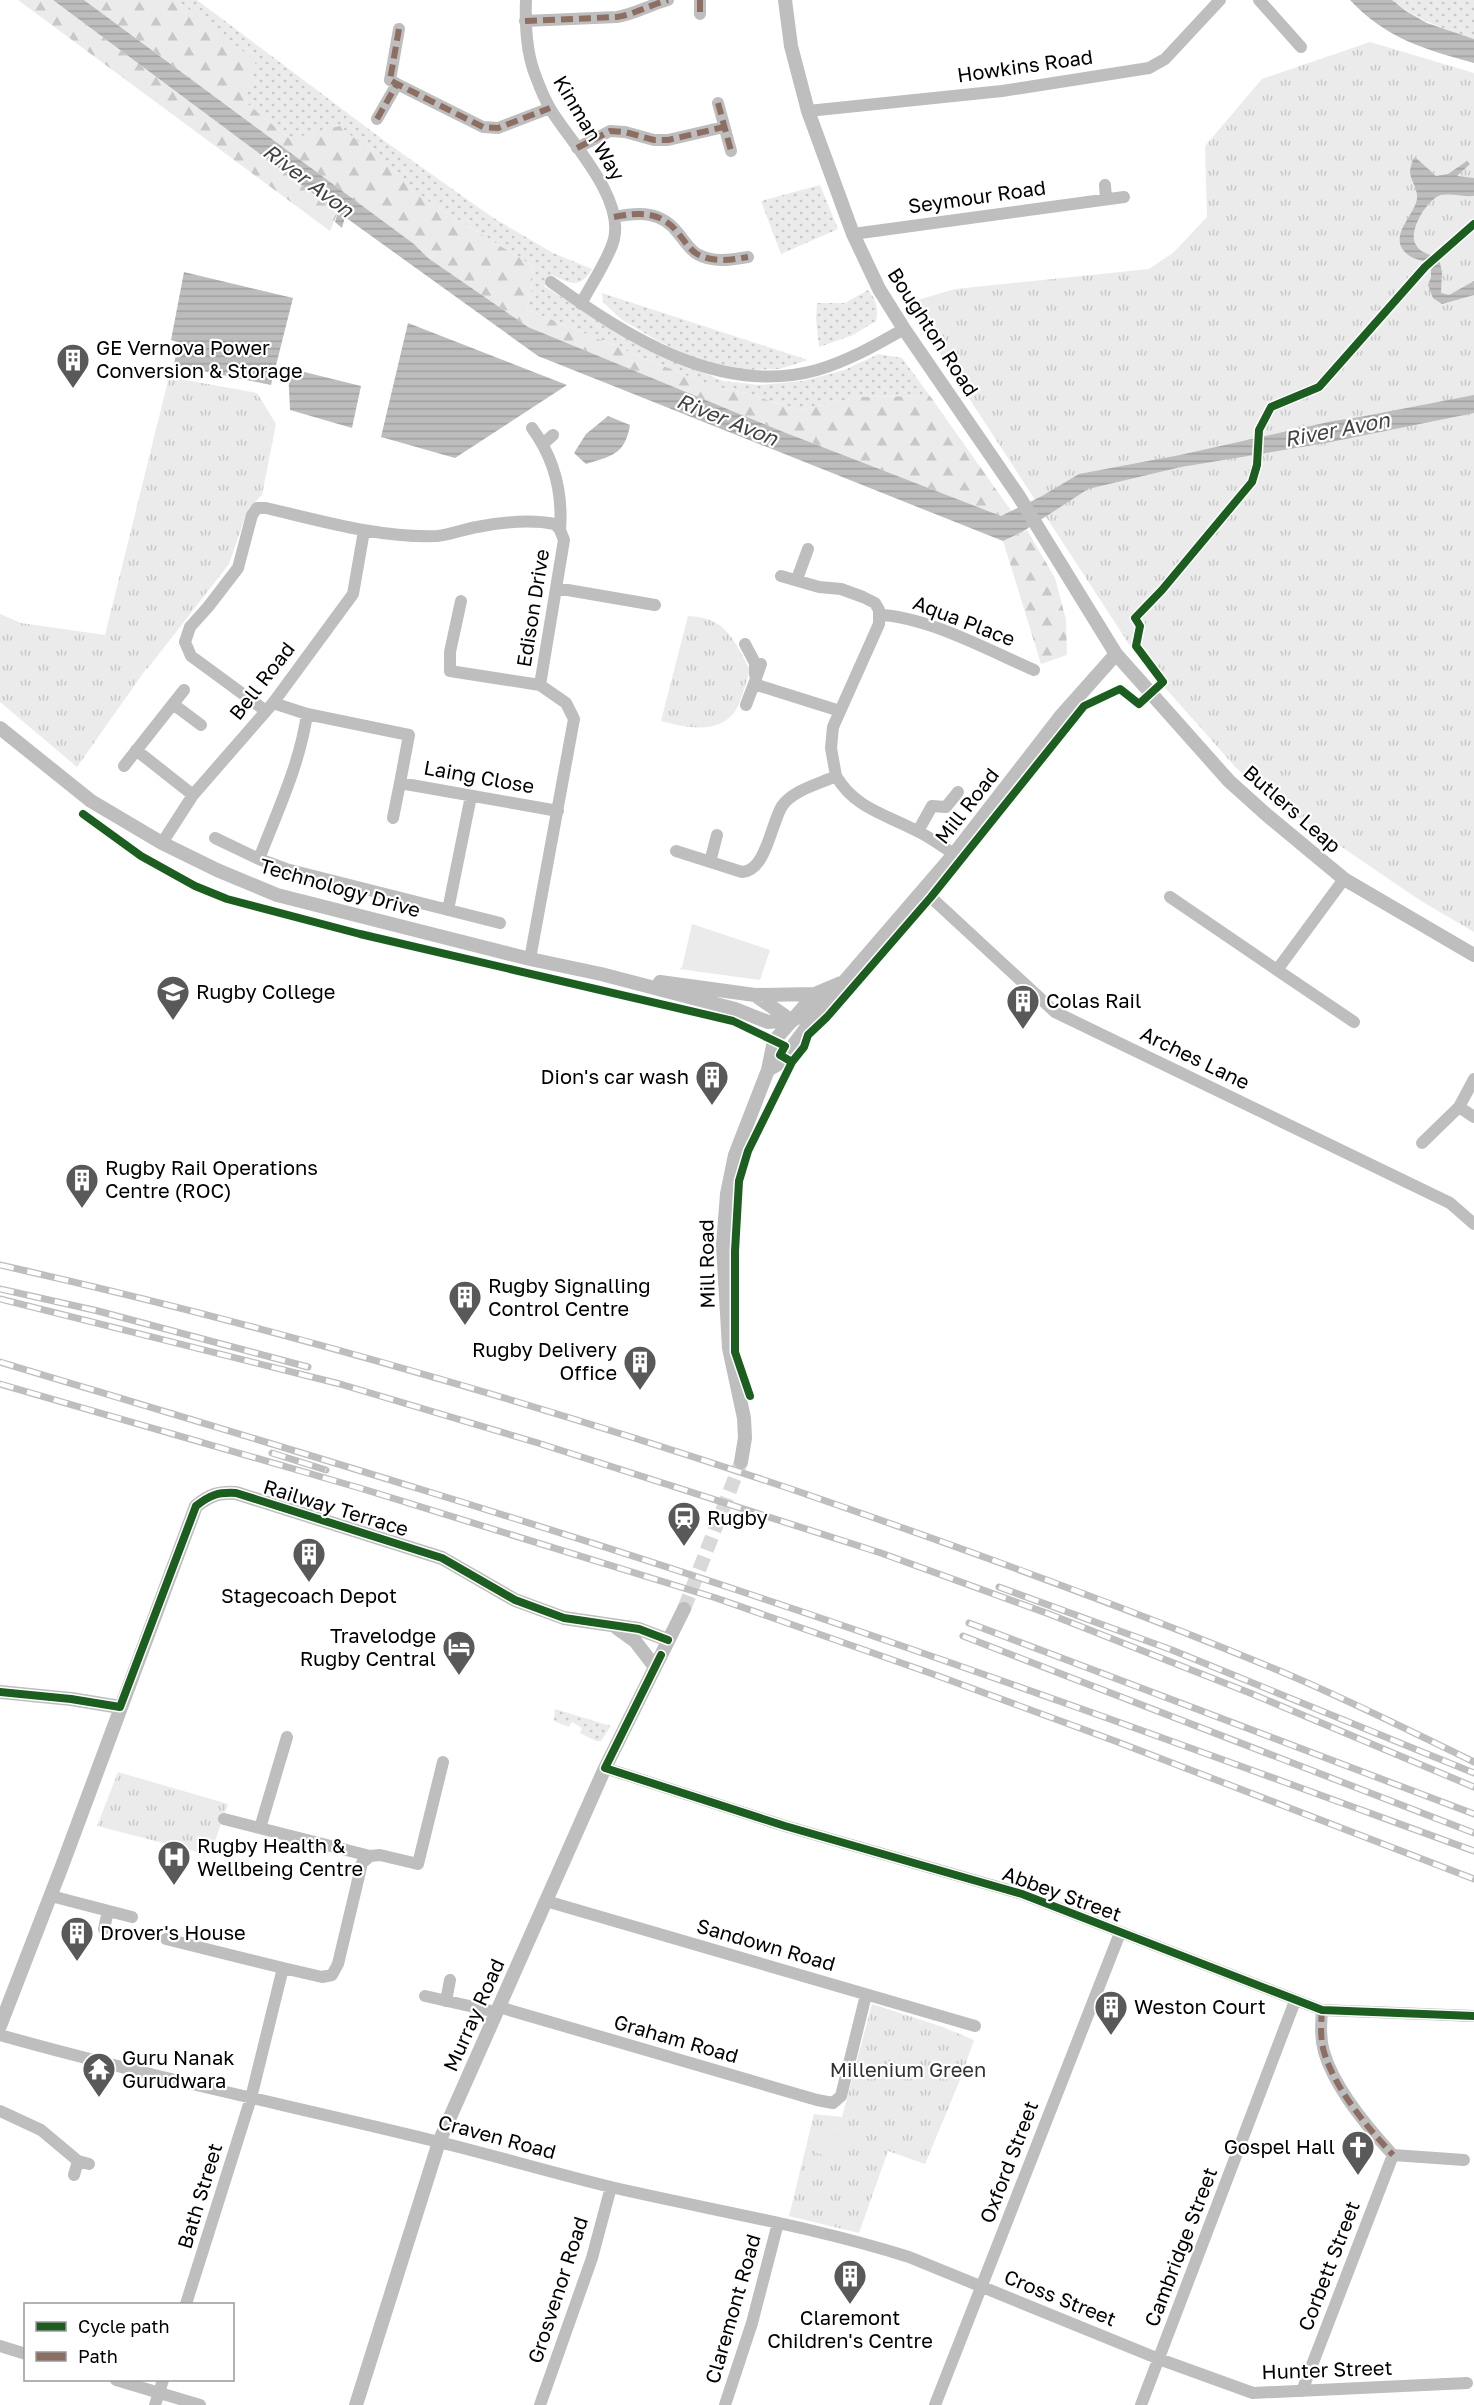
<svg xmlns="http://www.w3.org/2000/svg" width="1474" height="2405" font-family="'Golos Text',sans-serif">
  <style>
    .grass { fill: url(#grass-dots) }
    .forest { fill: url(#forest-firs) }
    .park { fill: url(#park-tufts) }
    .garden { fill: #ebebeb }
    .water { fill: url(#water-rules) }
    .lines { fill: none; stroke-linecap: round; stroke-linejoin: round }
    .tertiary-tunnel { stroke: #d9d9d9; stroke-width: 14; stroke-dasharray: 14 7; stroke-linecap: butt }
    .minor { stroke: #bebebe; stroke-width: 12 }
    .tertiary { stroke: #bebebe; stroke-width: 14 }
    .rail-casing { stroke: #bebebe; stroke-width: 7 }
    .rail { stroke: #fff; stroke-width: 4.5; stroke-dasharray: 14; stroke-linecap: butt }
    .quiet { stroke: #8d6e63; stroke-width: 6; stroke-dasharray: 12 6; stroke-linecap: butt }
    .cycleway-casing { stroke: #fff; stroke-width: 11 }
    .cycleway { stroke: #1b5e20; stroke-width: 8 }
    .labels { text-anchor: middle; stroke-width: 4.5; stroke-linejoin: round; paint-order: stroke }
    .street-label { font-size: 20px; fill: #000; stroke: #fff }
    .poi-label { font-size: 20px; fill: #000; stroke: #fff; text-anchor: start }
    .park-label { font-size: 20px; fill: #313131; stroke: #fff }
    .water-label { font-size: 21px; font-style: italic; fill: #424242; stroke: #fff }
  </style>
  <defs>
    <pattern id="grass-dots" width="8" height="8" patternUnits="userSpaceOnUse" patternTransform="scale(1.5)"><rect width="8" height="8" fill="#ebebeb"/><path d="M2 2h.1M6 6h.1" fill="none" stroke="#c8c8c8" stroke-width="1.8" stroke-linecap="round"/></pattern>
    <pattern id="forest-firs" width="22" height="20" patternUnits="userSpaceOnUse" patternTransform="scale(1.5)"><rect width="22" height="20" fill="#ebebeb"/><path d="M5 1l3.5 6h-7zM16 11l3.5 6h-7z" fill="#c8c8c8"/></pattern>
    <pattern id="park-tufts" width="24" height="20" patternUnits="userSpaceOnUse" patternTransform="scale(1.5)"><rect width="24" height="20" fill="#ebebeb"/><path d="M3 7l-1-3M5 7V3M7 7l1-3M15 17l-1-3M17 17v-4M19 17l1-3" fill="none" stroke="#c8c8c8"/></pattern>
    <pattern id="water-rules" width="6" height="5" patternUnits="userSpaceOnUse" patternTransform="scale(1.5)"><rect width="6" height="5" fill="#bdbdbd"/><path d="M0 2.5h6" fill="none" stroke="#a1a1a1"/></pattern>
  </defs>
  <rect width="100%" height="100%" fill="#fff"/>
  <path class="grass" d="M 177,0 L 197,0 L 386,142 L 492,217 L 553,253 L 592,269 C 580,289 571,284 552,275 L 544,286 L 632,342 L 723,381 L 759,385 L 803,381 L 844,370 L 879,354 L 902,358 L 930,396 L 861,397 L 799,410 L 746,393 L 714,387 L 526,309 L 531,295 L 533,266 L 432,204 L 290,139 L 245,102 Z
    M 1392,0 L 1474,0 L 1474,39 C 1444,29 1417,20 1392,0 Z
    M 820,185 L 838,229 L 781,254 L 761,201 Z
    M 868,290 C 876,299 879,309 876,321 L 853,335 L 819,347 L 816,319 L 817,303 L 845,303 Z
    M 602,293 L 808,360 L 780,369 L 743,370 L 702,362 L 658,341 L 621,319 L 603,302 Z
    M 555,1709 L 611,1726 L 601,1741 L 596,1741 L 580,1733 L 582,1728 L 572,1722 L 569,1727 L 554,1721 Z"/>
  <path class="forest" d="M 18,0 L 53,0 L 338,212 L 330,231 Z
    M 84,0 L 177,0 L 256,61 L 245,102 L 290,139 L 340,126 L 432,204 L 533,266 L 531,295 L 526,309 L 714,387 L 746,393 L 799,410 L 861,397 L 930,396 L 1012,512 L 1001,516 L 781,431 L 528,327 L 428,258 L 414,244 Z
    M 1027,530 L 1055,578 L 1066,620 L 1067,655 L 1041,664 L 1003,541 Z"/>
  <path class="park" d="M 1370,42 L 1474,73 L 1474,932 L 1421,901 L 1308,824 L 1238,770 L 1136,655 L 907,303 L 955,289 L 1149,269 L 1174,252 L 1207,217 L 1205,146 L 1262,79 Z
    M 169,377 L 257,393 L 276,424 L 262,495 L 248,509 L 229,564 L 148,668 L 146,669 L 77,767 L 0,702 L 0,614 L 21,623 L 105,635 Z
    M 688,616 C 726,617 734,640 750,670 C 746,681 743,695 738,706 C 723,736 687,728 661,721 Z
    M 118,1772 L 228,1804 L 210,1855 L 97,1826 Z
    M 872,2004 L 943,2027 L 974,2040 L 960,2080 L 925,2164 L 888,2151 L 859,2233 L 789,2216 L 814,2114 L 842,2117 Z"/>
  <path class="garden" d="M 692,924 L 770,950 L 760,980 L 679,969 L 682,967 Z
    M 820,2130 L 844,2137 L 837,2159 L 814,2152 Z"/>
  <path class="water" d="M 53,0 L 84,0 L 414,244 L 428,258 L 528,327 L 781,431 L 1001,516 L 1042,496 L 1079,474 L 1180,455 L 1333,421 L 1360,417 L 1474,395 L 1474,413 L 1326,443 L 1181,467 L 1088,489 L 1022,532 L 1003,541 L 538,356 L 345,217 L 342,228 L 335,222 L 338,212 Z
    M 1350,0 L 1392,0 L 1406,11 L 1427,23 L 1474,39 L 1474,63 C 1426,50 1385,38 1350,0 Z
    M 1416,158 L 1436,176 L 1448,174 L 1467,161 L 1470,164 L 1457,176 L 1474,178 L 1474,196 C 1463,197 1451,193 1441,195 C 1427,199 1407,232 1416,245 C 1421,254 1431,254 1439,259 L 1442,272 L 1441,293 L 1449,295 L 1474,281 L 1474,295 L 1442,304 L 1433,298 L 1428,285 L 1431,277 L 1431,265 C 1424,259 1415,261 1407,254 C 1387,237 1414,216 1417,199 C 1418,188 1411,182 1410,172 C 1410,169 1412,162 1413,159 Z
    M 184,272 L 293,298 L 271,385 L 174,365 L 178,342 L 171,340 Z
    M 408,323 L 567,385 L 455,458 L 381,437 Z
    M 288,368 L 361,386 L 352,428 L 290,410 Z
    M 608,416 L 630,425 C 625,455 611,456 586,464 L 574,453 L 586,434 Z"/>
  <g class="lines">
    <path class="tertiary-tunnel" d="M 684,1609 L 741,1462"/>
    <path class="minor" d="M 526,0 C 525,26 526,53 536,77 C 540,88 545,100 551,110 C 572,144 624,197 614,239 C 610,257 590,286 581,304
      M 700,0 L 700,14
      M 1259,0 L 1301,47
      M 525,21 L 617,17 C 635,14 650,5 668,0
      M 399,29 L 390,80 L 397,84 L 483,127 L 498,128 L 550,108
      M 718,103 L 731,151
      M 808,111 L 1002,91 L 1149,68 L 1165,59 L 1220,0
      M 377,119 L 397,84
      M 577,148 L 610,131 L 625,132 L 654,140 L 668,140 L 724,127
      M 1105,185 L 1106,199
      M 614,217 C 640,212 661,211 678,233 C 684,240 689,249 697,254 C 713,263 731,260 748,257
      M 853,234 L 1124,197
      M 551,282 C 626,336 720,397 817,370 C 848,361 876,345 904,329
      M 532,428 C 554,458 563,492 560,530
      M 543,444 L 553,435
      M 781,576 L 819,587 L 841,589 L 863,597 L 875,603 L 879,610 L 879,624 L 833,727 L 831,748 L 836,776
      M 797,579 L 808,549
      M 556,588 L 655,605
      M 461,601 L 450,652 L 450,671 L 540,685
      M 879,615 C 926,616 990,651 1034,670
      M 745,644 L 755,663 L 755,675
      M 761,664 L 754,684 L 840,711
      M 273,703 L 307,714 L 409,735 L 400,783 L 558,811
      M 173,704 L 201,725
      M 746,705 L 754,684
      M 266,711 L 191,656 L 185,642 L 190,627 L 208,607 L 238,568 L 252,515 L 257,508 L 266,508 C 322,521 379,538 437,536 C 451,535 464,529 477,527 C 503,522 529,519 555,524 L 560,530 L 564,540 L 540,685 L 566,703 L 574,719 L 530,959
      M 307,714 C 300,764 277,812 259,859 L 286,869 L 500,923
      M 136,750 L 193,795
      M 124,766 L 184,690
      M 393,818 L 400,783
      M 918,831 L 932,806 L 946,807 L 958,792
      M 215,838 L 259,859
      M 162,843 L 193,795 L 273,703 L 353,594 L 364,531
      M 676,851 L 742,872 C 766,871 771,824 782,806 C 793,790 819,784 836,776 C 855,809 888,815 919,832 C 931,838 943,847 954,854
      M 710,862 L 717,835
      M 923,890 L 1055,1012 L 1450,1203 L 1474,1224
      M 1170,897 L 1277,970 L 1344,879
      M 448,910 L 471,796
      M 1277,970 L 1354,1022
      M 1459,1107 L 1474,1117
      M 1422,1143 L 1459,1107 L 1474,1079
      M 605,1768 L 785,1826 L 1022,1894 L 1322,2010 L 1474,2016
      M 224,1819 L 370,1856
      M 260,1828 L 287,1737
      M 51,1896 L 132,1917
      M 546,1901 L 975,2026
      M 104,1929 L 108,1911
      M 166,1939 L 283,1968
      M 425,1996 L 496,2012
      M 446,2001 L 450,1980
      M 499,2007 L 817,2100 L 833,2103 L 841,2096 L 866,1995
      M 1322,2010 C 1321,2024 1320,2038 1324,2052 C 1335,2089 1367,2127 1393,2155 L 1464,2160
      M 0,2035 C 145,2076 293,2106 439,2142 C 496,2156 553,2173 611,2187 C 710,2210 811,2226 909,2257 L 1159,2359 L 1253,2393 L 1467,2383
      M 0,2111 L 41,2130 L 78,2161 L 89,2164
      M 74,2175 L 78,2161
      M 186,2304 L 251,2098 L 283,1968 L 322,1977 L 332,1975 L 338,1964 L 362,1863 L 370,1856 L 380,1855 L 418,1864 L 443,1762
      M 0,2346 L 26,2354
      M 116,2380 L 200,2405
      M 1302,2391 L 1393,2155
      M 155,2405 L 163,2380
      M 540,2405 L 592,2258 L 611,2187
      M 725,2405 L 752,2323 L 778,2223
      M 935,2405 L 1120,1933
      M 1141,2405 L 1295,2001"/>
    <path class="tertiary" d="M 785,0 L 791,46 L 808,111 L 853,234 L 879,289 L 904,329 L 1018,495 L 1116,654 L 1229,781 L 1268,816 L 1344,879 L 1474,955
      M 0,728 L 91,801 L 162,843 L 217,870 L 277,895 L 530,959 L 601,974 L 735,1009 L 768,1022 L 792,1020 L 822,1007
      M 660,982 L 755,995 L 815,994
      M 755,995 L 792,1021
      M 768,1070 L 780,1063 L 818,1012 L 954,854 L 1060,717 L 1116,654
      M 741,1462 L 745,1438 L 744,1418 L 729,1348 L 723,1245 L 727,1194 L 735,1155 L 768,1070 L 774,1041 L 815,994 L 841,983
      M 617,1628 L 635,1641 L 655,1667
      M 0,1692 L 71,1699 L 120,1707
      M 0,2026 L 62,1866 L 196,1506 C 210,1495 218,1492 236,1493 L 442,1558 L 515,1600 L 564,1618 L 639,1629 L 668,1640
      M 356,2405 L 439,2142 L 605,1768 L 684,1609"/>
    <defs>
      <path id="rail" d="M 0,1265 C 267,1325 531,1402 791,1489 C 954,1545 1116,1603 1275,1669 C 1343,1697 1408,1730 1474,1762
        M 0,1289 L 98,1311 L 308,1367
        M 0,1299 L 340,1384 L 538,1443 L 881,1553 L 1049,1614 L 1250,1693 L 1474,1787
        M 0,1362 C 249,1437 499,1511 746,1593 C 990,1674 1232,1763 1474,1851
        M 0,1384 L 363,1489 L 716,1598 L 930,1673 L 1115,1741 L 1474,1879
        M 272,1453 L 326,1470
        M 999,1587 L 1172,1650 L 1474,1773
        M 969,1623 L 1474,1814
        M 963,1636 L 1474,1833"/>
    </defs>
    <use href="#rail" class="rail-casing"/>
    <use href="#rail" class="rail"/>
    <path class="quiet" d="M 700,0 L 700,14
      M 525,21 L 617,17 C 635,14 650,5 668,0
      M 399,29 L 390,80 L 397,84 L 483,127 L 498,128 L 550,108
      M 718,103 L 731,151
      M 377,119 L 397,84
      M 577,148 L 610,131 L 625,132 L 654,140 L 668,140 L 724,127
      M 614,217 C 640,212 661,211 678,233 C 684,240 689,249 697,254 C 713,263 731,260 748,257
      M 1322,2010 C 1321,2024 1320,2038 1324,2052 C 1335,2089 1367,2127 1393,2155"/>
    <defs>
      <path id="cycleway" d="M 83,814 L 141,856 L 195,886 L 227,899 L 360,934 L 733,1021 L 785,1046 L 780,1055 L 792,1062
        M 750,1396 L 735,1352 L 735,1251 L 739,1181 L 748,1151 L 792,1062 L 804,1047 L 808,1035 L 827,1017 L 931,897 L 1084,706 L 1120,689 L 1139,704 L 1163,682 L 1136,646 L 1140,626 L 1135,618 L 1162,590 L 1252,482 L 1257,465 L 1259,430 L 1271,407 L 1319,387 L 1425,267 L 1474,224
        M 661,1655 L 605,1768 L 785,1826 L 1022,1894 L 1322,2010 L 1474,2016
        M 0,1692 L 71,1699 L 120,1707 L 196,1506 C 210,1495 218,1492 236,1493 L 442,1558 L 515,1600 L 564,1618 L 639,1629 L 668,1640"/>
    </defs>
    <use href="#cycleway" class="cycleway-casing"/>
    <use href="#cycleway" class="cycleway"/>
  </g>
  <defs>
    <symbol id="building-pin" viewBox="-11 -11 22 30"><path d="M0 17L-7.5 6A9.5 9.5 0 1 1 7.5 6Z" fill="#595959" stroke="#fff"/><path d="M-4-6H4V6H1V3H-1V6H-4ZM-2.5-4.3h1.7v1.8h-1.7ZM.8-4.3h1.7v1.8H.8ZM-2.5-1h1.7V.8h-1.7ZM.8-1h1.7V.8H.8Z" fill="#fff"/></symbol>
    <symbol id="university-pin" viewBox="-11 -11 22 30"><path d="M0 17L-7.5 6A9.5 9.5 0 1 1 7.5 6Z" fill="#595959" stroke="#fff"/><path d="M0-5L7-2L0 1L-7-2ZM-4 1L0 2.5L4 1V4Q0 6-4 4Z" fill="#fff"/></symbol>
    <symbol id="station-pin" viewBox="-11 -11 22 30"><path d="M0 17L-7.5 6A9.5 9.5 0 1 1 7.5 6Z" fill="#595959" stroke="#fff"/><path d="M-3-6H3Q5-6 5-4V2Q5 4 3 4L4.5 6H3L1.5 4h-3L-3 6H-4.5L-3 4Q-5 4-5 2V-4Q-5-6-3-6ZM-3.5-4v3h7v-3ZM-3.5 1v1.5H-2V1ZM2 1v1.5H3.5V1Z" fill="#fff"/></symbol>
    <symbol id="hotel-pin" viewBox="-11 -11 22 30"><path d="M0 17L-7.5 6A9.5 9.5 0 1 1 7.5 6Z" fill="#595959" stroke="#fff"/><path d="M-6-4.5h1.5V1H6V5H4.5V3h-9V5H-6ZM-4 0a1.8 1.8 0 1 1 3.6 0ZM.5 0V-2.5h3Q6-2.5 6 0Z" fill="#fff"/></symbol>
    <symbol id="hospital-pin" viewBox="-11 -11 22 30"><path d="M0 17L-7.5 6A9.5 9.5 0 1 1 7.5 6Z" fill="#595959" stroke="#fff"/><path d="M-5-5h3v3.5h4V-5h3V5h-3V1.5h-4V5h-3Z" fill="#fff"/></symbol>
    <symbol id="temple-pin" viewBox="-11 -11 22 30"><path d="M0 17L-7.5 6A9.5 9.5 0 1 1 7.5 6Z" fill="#595959" stroke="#fff"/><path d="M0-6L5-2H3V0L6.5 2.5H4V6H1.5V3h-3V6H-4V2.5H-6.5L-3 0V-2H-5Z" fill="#fff"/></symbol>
    <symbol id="church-pin" viewBox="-11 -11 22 30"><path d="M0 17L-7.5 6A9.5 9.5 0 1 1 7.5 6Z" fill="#595959" stroke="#fff"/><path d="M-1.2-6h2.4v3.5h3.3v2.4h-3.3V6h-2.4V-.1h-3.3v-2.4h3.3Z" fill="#fff"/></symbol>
  </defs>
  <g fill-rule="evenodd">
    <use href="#building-pin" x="54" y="341" width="38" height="52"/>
    <use href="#university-pin" x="154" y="973" width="38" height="52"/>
    <use href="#building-pin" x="1004" y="982" width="38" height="52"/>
    <use href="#building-pin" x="693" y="1058" width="38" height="52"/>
    <use href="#building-pin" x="63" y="1161" width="38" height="52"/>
    <use href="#building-pin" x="446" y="1278" width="38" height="52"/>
    <use href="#building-pin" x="621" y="1343" width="38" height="52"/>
    <use href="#station-pin" x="665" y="1499" width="38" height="52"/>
    <use href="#building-pin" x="290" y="1535" width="38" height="52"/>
    <use href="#hotel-pin" x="440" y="1628" width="38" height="52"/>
    <use href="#hospital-pin" x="155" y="1838" width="38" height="52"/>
    <use href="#building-pin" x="58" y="1914" width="38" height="52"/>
    <use href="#building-pin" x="1092" y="1988" width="38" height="52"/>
    <use href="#temple-pin" x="80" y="2050" width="38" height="52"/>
    <use href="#church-pin" x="1339" y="2128" width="38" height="52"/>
    <use href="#building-pin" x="831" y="2257" width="38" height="52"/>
  </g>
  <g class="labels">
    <g class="street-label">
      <text transform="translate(1025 66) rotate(-8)" y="7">Howkins Road</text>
      <text transform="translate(589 128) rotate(59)" y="7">Kinman Way</text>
      <text transform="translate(977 197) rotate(-8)" y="7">Seymour Road</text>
      <text transform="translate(933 332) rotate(57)" y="7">Boughton Road</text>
      <text transform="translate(533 608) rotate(-81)" y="7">Edison Drive</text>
      <text transform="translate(964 621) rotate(21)" y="7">Aqua Place</text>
      <text transform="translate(262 681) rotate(-52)" y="7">Bell Road</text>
      <text transform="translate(479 777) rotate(10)" y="7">Laing Close</text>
      <text transform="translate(967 806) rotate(-52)" y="7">Mill Road</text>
      <text transform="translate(1292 809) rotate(41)" y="7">Butlers Leap</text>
      <text transform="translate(340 888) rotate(16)" y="7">Technology Drive</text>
      <text transform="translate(1195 1058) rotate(26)" y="7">Arches Lane</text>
      <text transform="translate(707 1264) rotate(-91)" y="7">Mill Road</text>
      <text transform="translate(336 1508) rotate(17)" y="7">Railway Terrace</text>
      <text transform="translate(1062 1894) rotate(20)" y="7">Abbey Street</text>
      <text transform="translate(766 1945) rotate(16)" y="7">Sandown Road</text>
      <text transform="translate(474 2015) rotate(-66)" y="7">Murray Road</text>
      <text transform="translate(676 2039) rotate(16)" y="7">Graham Road</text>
      <text transform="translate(497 2137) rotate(15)" y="7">Craven Road</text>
      <text transform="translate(1009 2162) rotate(-69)" y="7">Oxford Street</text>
      <text transform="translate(200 2196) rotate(-73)" y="7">Bath Street</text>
      <text transform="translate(1181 2247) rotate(-69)" y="7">Cambridge Street</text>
      <text transform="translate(1329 2266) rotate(-69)" y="7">Corbett Street</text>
      <text transform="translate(558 2290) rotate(-72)" y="7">Grosvenor Road</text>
      <text transform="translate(1060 2298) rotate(22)" y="7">Cross Street</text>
      <text transform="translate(733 2309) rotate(-74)" y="7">Claremont Road</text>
      <text transform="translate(1327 2370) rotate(-2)" y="7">Hunter Street</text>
    </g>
    <g class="poi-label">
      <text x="96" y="355">GE Vernova Power<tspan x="96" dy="23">Conversion &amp; Storage</tspan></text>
      <text x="196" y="999">Rugby College</text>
      <text x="1046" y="1008">Colas Rail</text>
      <text x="689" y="1084" text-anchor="end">Dion's car wash</text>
      <text x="105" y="1175">Rugby Rail Operations<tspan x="105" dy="23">Centre (ROC)</tspan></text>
      <text x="488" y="1293">Rugby Signalling<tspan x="488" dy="23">Control Centre</tspan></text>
      <text x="617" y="1357" text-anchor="end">Rugby Delivery<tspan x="617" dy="23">Office</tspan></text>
      <text x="707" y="1525">Rugby</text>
      <text x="309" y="1603" text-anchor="middle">Stagecoach Depot</text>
      <text x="436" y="1643" text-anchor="end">Travelodge<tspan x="436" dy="23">Rugby Central</tspan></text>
      <text x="197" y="1853">Rugby Health &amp;<tspan x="197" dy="23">Wellbeing Centre</tspan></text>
      <text x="100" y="1940">Drover's House</text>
      <text x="1134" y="2014">Weston Court</text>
      <text x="122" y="2065">Guru Nanak<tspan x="122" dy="23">Gurudwara</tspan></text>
      <text x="1335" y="2154" text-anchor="end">Gospel Hall</text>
      <text x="850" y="2325" text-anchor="middle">Claremont<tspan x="850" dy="23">Children's Centre</tspan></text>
    </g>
    <g class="park-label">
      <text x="908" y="2077">Millenium Green</text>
    </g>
    <g class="water-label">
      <text transform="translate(308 181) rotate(37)" y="7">River Avon</text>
      <text transform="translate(727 420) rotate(22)" y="7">River Avon</text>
      <text transform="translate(1337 430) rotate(-11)" y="7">River Avon</text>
    </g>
  </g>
  <rect x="24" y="2303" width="210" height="78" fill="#ffffff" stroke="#999999" stroke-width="1.5"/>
  <rect x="36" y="2322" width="30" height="9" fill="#1b5e20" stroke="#999999" stroke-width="1.5"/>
  <text x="78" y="2333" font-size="18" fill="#000000">Cycle path</text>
  <rect x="36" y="2352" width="30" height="9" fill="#8d6e63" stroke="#999999" stroke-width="1.5"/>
  <text x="78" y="2363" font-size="18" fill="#000000">Path</text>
</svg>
